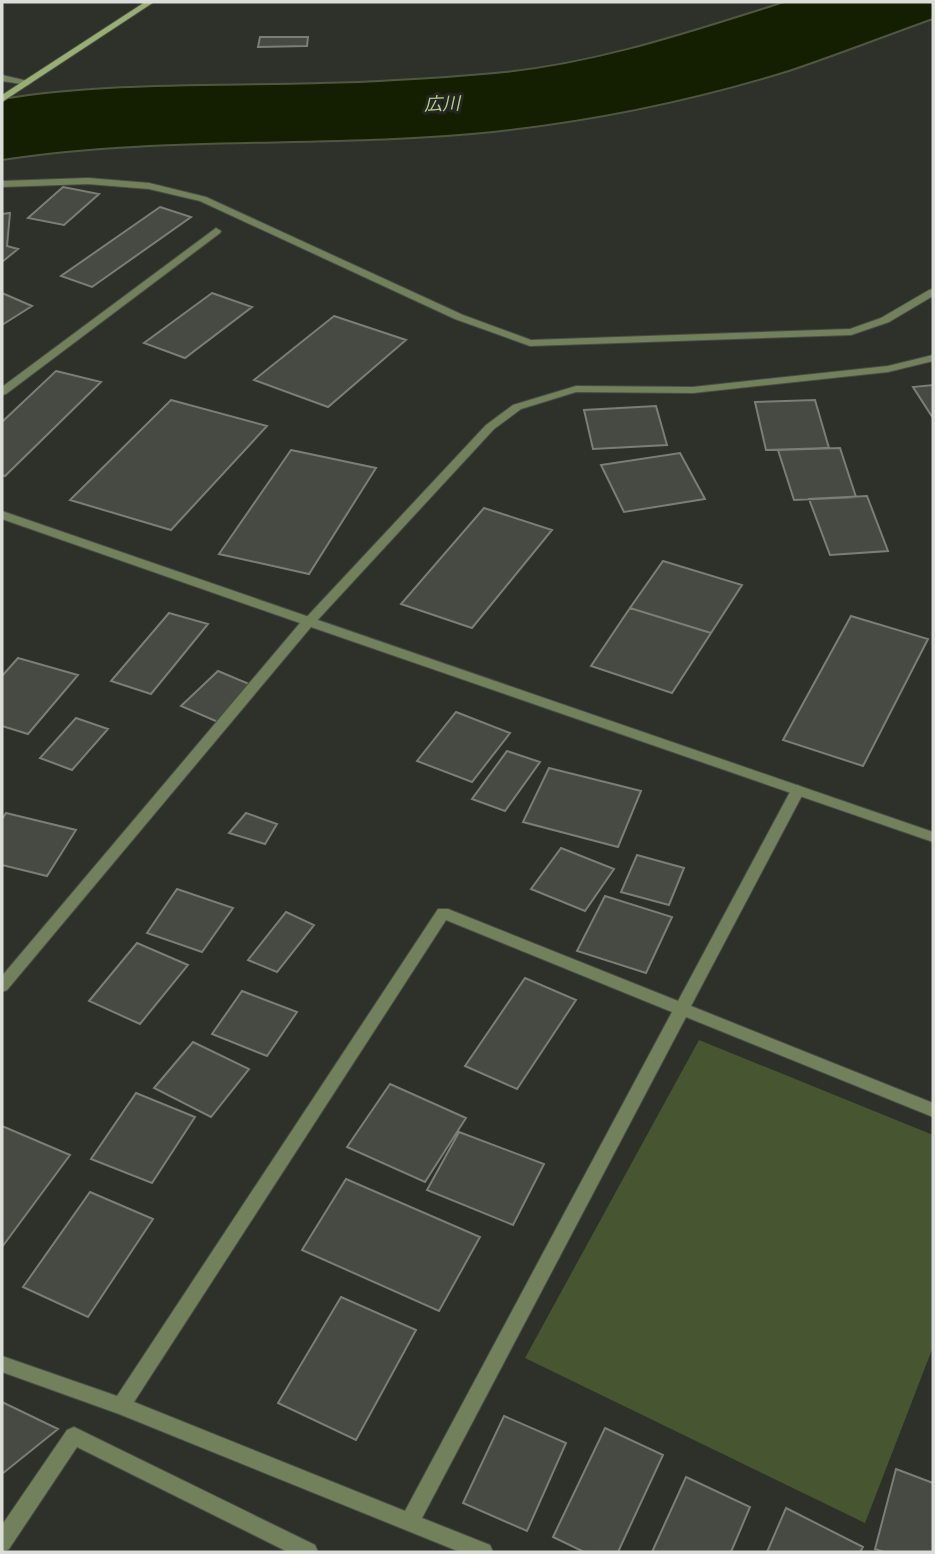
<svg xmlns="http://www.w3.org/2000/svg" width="935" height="1554" font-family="Ubuntu,'Noto Sans JP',sans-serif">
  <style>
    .green { fill: #485531 }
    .water { fill: #141e00; stroke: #505741; stroke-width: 2 }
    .building { fill: #474a42; stroke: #7a7e75; stroke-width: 2 }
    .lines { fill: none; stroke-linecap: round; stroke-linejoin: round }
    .service-casing { stroke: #4a4d46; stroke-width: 2 }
    .minor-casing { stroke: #4a4d46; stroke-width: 2 }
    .tertiary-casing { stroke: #4a4d46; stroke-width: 2 }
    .secondary-casing { stroke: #4a4d46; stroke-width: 2 }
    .service { fill: #72815b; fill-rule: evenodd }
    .minor { fill: #72815b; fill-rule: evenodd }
    .tertiary { fill: #72815b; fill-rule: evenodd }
    .secondary { fill: #98ae72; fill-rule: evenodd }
    .labels { text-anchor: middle; stroke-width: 6; stroke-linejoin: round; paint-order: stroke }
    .far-water-label { font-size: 18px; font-style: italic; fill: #b2cd87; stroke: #242720 }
  </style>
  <rect width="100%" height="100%" fill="#2e312a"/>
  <path class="green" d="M 699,1040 L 933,1135 L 933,1347 L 865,1523 L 525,1358 Z"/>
  <path class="water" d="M 784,2 L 933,2 L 933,19 C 885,36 837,55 789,71 C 692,101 594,121 493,132 C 330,149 164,135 2,160 L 2,99 C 106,82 214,86 320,83 C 378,82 437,78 495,73 C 595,64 689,32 784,2 Z"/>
  <path class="building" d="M 260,37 L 308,37 L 307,46 L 258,47 Z
    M 63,187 L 99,194 L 64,225 L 28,218 Z
    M 160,207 L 191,217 L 92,287 L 61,276 Z
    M 10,213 L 7,246 L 18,249 L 2,262 L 2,214 Z
    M 2,293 L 32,306 L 2,325 Z
    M 212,293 L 252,307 L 185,358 L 144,343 Z
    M 334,316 L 406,340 L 328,407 L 254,380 Z
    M 56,371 L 101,382 L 5,476 L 2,475 L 2,422 Z
    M 933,385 L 933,418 L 913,387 Z
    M 171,400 L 267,426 L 171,530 L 70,500 Z
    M 815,400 L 829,448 L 766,450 L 755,402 Z
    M 656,406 L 667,445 L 593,449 L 584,410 Z
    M 840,448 L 856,497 L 794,500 L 778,450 Z
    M 291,450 L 376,468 L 309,574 L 219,554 Z
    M 680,453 L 705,499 L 624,512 L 601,465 Z
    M 867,496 L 888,551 L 830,555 L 809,499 Z
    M 484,508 L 552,530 L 472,628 L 401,604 Z
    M 663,561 L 742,585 L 711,633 L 630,608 Z
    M 630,608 L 711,633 L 672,693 L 591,666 Z
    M 169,613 L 208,624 L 151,694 L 111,681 Z
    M 851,616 L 928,639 L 863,766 L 783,740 Z
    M 18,658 L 78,675 L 28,734 L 2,726 L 2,676 Z
    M 218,671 L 254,686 L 218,722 L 181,706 Z
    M 456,712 L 510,733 L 472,782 L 417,761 Z
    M 76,718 L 108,729 L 72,770 L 40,758 Z
    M 507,751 L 540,762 L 505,811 L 472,799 Z
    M 549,768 L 641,791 L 618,847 L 523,822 Z
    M 6,813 L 76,830 L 47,876 L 2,865 L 2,819 Z
    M 246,813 L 277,824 L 265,844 L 229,833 Z
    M 561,848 L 614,869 L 585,911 L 531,889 Z
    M 637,855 L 684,868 L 669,905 L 621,892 Z
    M 177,889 L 233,908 L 202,952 L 147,933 Z
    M 605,896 L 672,917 L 646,973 L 577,951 Z
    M 286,912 L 314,925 L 277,972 L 248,960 Z
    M 137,943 L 188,965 L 140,1024 L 89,1001 Z
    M 525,978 L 576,1000 L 517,1089 L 465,1066 Z
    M 242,991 L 297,1012 L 267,1056 L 212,1034 Z
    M 193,1042 L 249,1069 L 211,1117 L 154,1088 Z
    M 390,1084 L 466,1118 L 425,1182 L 347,1147 Z
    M 136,1093 L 195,1117 L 152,1183 L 91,1159 Z
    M 2,1126 L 70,1155 L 2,1247 Z
    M 459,1132 L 544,1164 L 513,1225 L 427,1190 Z
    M 346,1179 L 480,1237 L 439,1311 L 302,1250 Z
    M 90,1192 L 153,1219 L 88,1317 L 23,1287 Z
    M 341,1297 L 416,1330 L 356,1440 L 278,1403 Z
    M 2,1402 L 58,1429 L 2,1474 Z
    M 504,1416 L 566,1443 L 527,1531 L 463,1503 Z
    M 605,1428 L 663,1455 L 618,1552 L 584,1552 L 553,1537 Z
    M 896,1469 L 933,1483 L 933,1552 L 884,1552 L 875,1549 Z
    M 686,1477 L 750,1507 L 731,1552 L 652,1552 Z
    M 786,1508 L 863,1547 L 860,1552 L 767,1552 Z"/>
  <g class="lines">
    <defs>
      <path id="service" d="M 2,75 L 32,82 L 28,85 L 2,81 Z
        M 74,1427 L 315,1545 L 318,1552 L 288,1552 L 77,1447 L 9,1549 L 2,1552 L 2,1525 L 67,1430 Z"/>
      <path id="minor" d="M 88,178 L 149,183 L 206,197 L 463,315 L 531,340 L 850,329 L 881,318 L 929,290 L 933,289 L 933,296 L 889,322 L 851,335 L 530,346 L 455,319 L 200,201 L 149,189 L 88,184 L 2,187 L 2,181 Z
        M 216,228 L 221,231 L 220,233 L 6,394 L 2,395 L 2,387 Z
        M 933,355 L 933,361 L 888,372 L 693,393 L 576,392 L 521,409 L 494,429 L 313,625 L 303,625 L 302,622 L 486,425 L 513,405 L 576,386 L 693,387 L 888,366 Z
        M 798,785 L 805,790 L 691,1006 L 933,1103 L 933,1117 L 686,1017 L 422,1518 L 490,1545 L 493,1552 L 460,1552 L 119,1414 L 2,1372 L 2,1356 L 117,1396 L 438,909 L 448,909 L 678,1001 L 791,790 ZM 446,920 L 672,1012 L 405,1511 L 134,1402 Z"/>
      <path id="tertiary" d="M 2,511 L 933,832 L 933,842 L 311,627 L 7,990 L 2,992 L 2,976 L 300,623 L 2,519 Z"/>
      <path id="secondary" d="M 145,2 L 154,2 L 2,102 L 2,95 Z"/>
    </defs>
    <use href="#service" class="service-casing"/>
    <use href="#minor" class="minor-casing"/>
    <use href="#tertiary" class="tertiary-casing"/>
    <use href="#secondary" class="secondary-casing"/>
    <use href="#service" class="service"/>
    <use href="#minor" class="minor"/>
    <use href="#tertiary" class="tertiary"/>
    <use href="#secondary" class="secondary"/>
  </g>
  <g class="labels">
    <g class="far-water-label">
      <text transform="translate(442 104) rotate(-2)" y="6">広川</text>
    </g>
  </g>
  <rect width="935" height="1554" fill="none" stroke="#dbddd8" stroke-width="7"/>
</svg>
